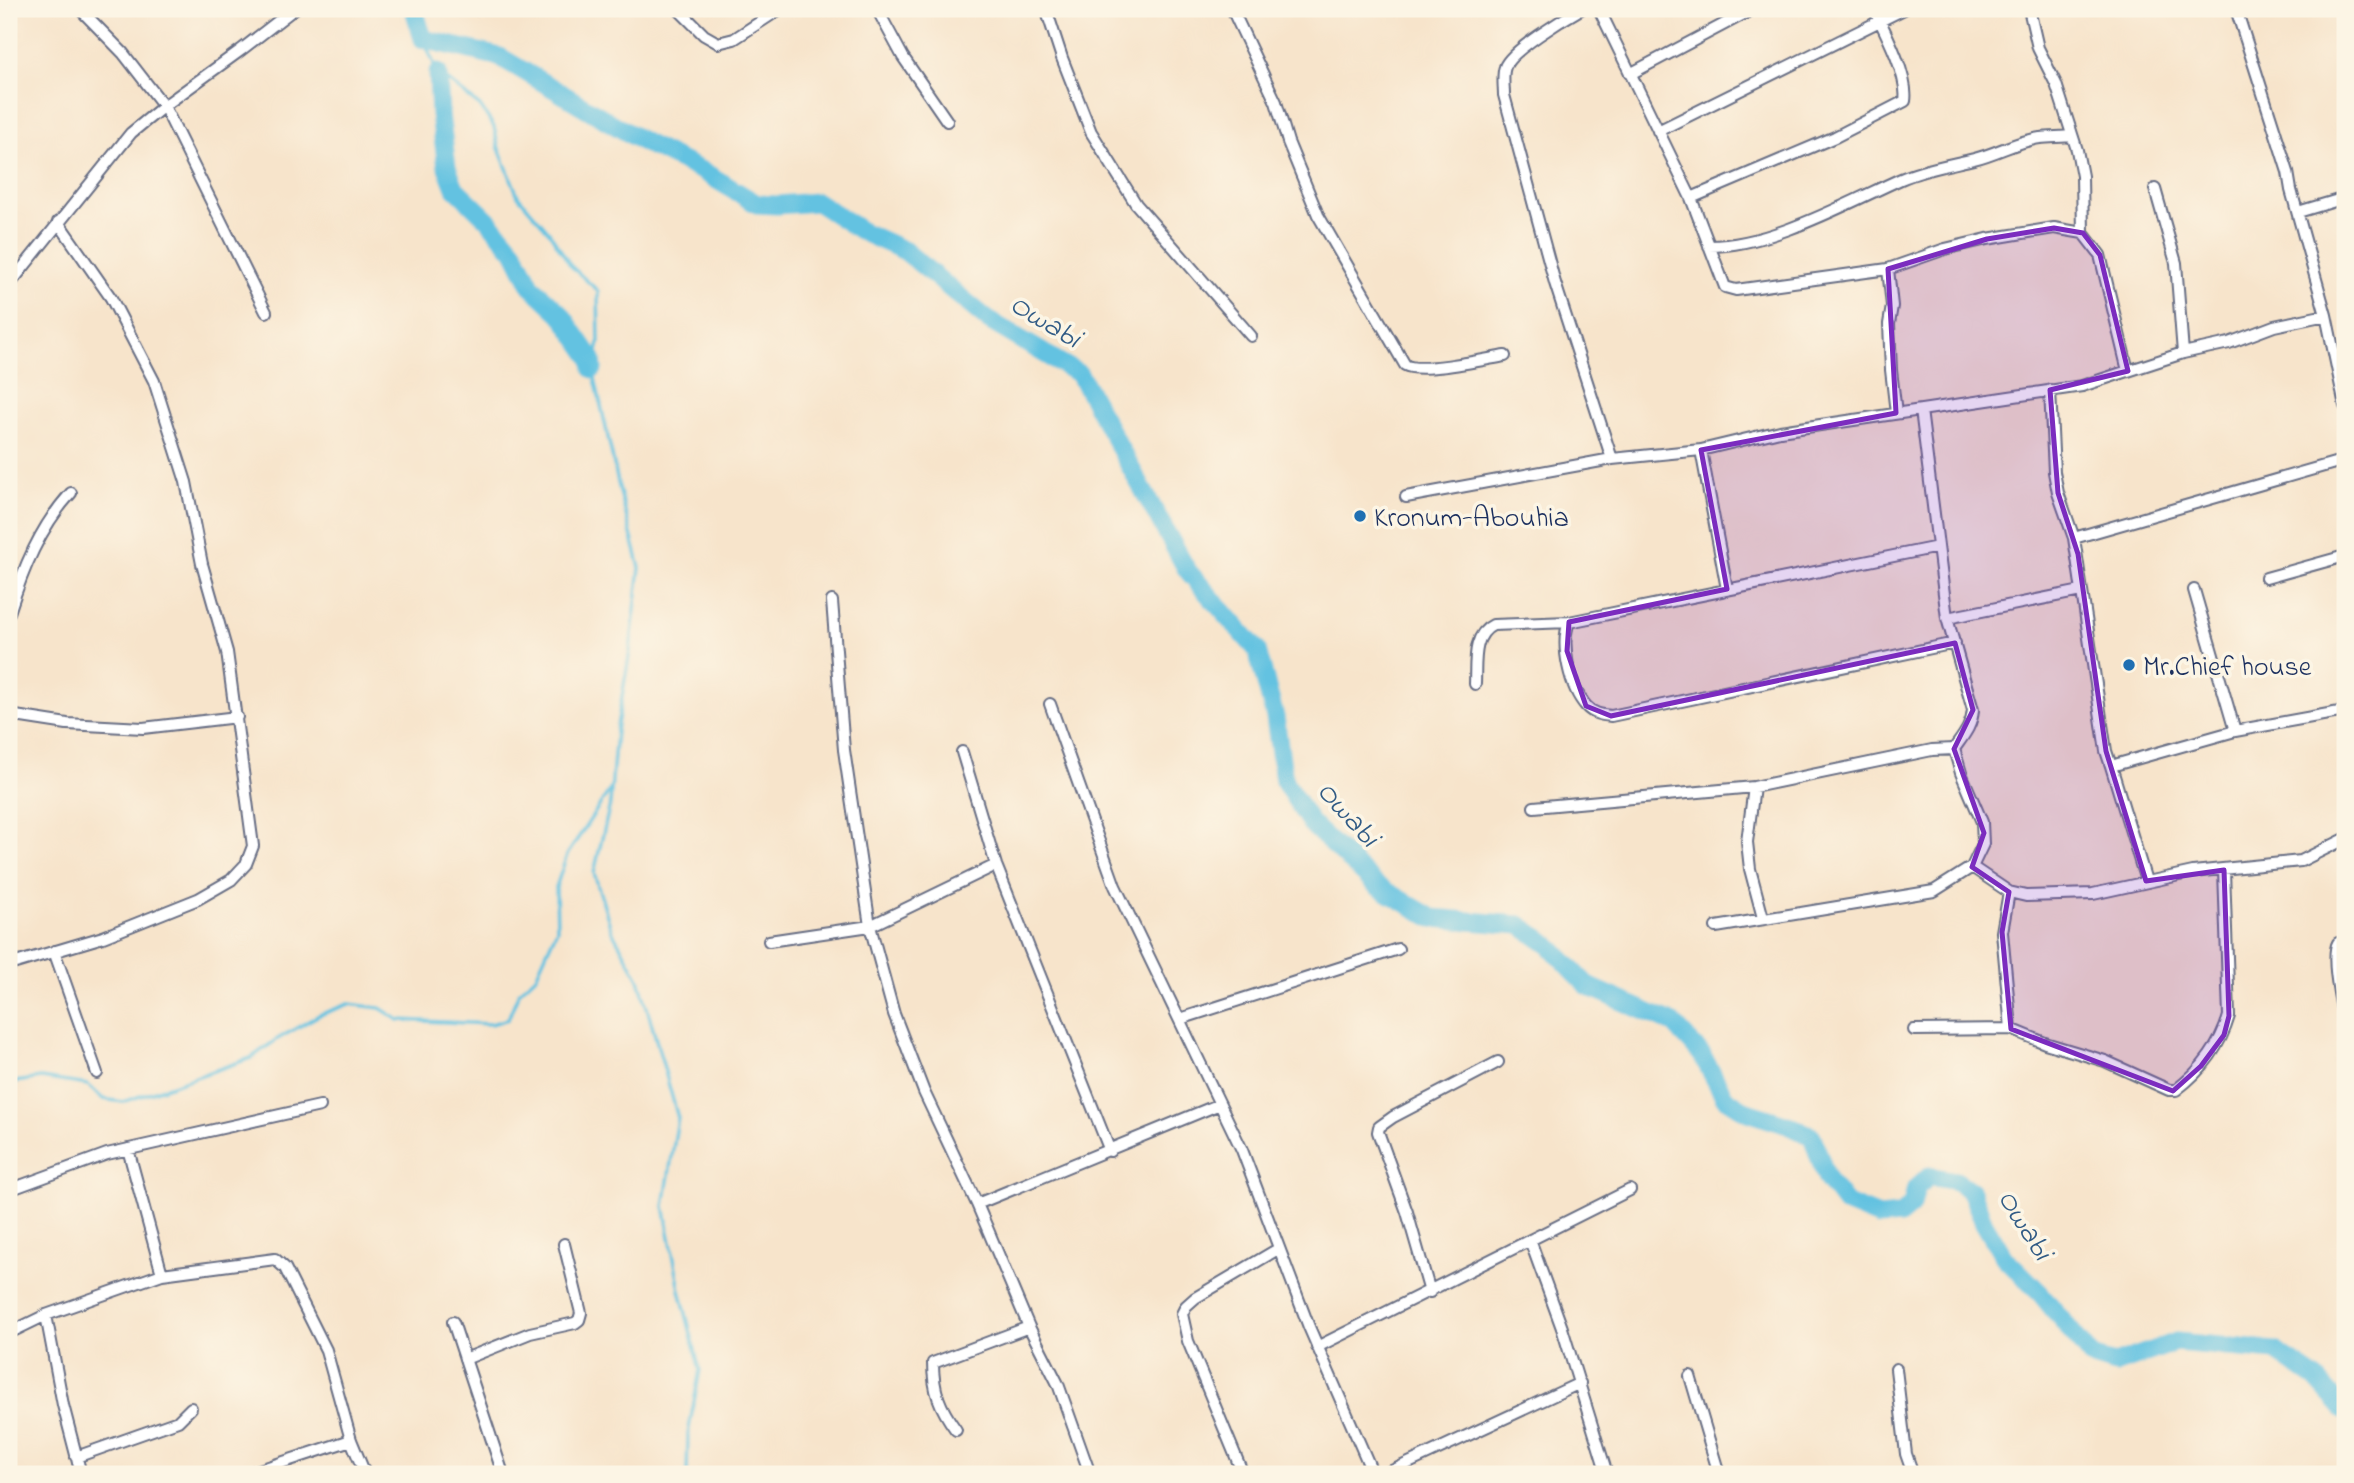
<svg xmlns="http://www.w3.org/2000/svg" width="2354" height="1483" font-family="'Indie Flower',sans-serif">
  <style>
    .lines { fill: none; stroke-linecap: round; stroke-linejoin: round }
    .stream { stroke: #63c2e1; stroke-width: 3.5 }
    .river { stroke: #63c2e1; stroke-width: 19 }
    .minor-casing { stroke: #686e84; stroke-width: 14 }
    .minor { stroke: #fff; stroke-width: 10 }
    .marked { fill: #7b2cbf; fill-opacity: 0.2; stroke: #7b2cbf; stroke-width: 5; stroke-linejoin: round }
    .poi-dot { fill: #1f6fb2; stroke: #fcf5e5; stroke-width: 2.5 }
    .labels { text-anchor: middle; stroke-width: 7; stroke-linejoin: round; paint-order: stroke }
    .poi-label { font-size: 28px; fill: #1b2f5e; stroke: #fcf5e5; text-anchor: start }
    .water-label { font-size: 30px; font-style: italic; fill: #315b85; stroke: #fcf5e5 }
  </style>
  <rect width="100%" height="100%" fill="#fcf5e5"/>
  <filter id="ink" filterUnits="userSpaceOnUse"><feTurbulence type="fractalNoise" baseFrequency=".0143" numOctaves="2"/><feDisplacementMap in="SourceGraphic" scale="14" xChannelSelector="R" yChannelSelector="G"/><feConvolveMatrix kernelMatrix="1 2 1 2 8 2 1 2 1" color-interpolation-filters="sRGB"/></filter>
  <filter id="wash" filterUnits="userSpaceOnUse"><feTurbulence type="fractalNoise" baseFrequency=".00686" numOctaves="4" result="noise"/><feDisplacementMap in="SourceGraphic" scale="28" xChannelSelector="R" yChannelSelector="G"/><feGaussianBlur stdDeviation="1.57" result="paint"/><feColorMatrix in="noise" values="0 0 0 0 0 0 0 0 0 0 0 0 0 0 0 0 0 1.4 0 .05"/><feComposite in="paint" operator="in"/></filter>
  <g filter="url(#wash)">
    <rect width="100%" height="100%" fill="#f7e4cb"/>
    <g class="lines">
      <path class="stream" d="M 423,39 L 438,73 L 480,106 L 494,127 L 498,146 L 518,196 L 549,232 L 571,266 L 598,291 L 599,343 L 593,369 L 620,492 L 640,568 L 630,651 L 616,731 L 610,804 L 594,873 L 611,929 L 639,979 L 678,1118 L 664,1206 L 680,1290 L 700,1370 L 688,1434 L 687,1474
        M 9,1083 L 41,1078 L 88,1085 L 103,1099 L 123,1102 L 251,1058 L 276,1040 L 319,1015 L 349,1004 L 380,1008 L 399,1020 L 491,1024 L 508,1019 L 519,992 L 536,976 L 557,929 L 556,887 L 567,855 L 611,788"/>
      <path class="river" d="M 414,9 L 423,39 L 500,57 L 645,143 L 704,172 L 757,204 L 777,205 L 817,202 L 863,232 L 905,251 L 988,320 L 1079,374 L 1187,570 L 1257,650 L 1275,717 L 1284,781 L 1311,824 L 1377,886 L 1432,918 L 1520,925 L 1549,945 L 1588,986 L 1674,1024 L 1702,1055 L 1725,1098 L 1747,1112 L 1788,1125 L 1812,1136 L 1827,1179 L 1845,1203 L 1879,1217 L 1900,1215 L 1912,1205 L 1916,1188 L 1929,1176 L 1956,1181 L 1971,1191 L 1984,1223 L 2004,1257 L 2041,1294 L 2092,1357 L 2115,1364 L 2176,1342 L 2275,1351 L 2316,1379 L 2345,1411
        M 438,73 L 440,114 L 447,167 L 455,188 L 488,220 L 514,251 L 532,287 L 561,314 L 592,359 L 593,369"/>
    </g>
  </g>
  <g filter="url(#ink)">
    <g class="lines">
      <defs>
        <path id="minor" d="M 80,9 L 123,53 L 164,106 L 266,312
          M 678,9 L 704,35 L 718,43 L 734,39 L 780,9
          M 877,9 L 903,57 L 947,121
          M 1046,9 L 1062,58 L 1091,132 L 1136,204 L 1251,336
          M 1232,9 L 1276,102 L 1288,142 L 1318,215 L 1405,365 C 1420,374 1486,359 1505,356
          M 1581,9 C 1565,18 1510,51 1505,67 C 1502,74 1504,87 1504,95 L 1555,283 L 1612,459
          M 1599,9 L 1691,198 L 1725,287 L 1736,290 L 1888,269
          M 2029,9 L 2038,48 L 2056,84 L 2077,150 L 2082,176 L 2083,233
          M 2236,9 L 2288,172 L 2291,190 L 2326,315 L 2345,406
          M 1630,74 L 1753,9
          M 1658,131 L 1904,9
          M 2155,189 L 2176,263 L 2183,353
          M 1691,198 L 1835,137 L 1905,101 C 1909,77 1885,31 1874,9
          M 2298,212 L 2345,198
          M 1709,246 C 1771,246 1845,204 1901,179 C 1924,169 1949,165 1974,159 C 1996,154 2017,141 2040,138 C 2051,137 2062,137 2072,136
          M 9,285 L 131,133 L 164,106 L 241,50 L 294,9
          M 2050,390 L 2054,472 L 2058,493 L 2074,538
          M 1921,410 L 1947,618 L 1973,710 C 1972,726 1963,736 1954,749
          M 1896,413 L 1891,370 L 1889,324 L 1892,306 L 1888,269 L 1945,249 L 1987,239 L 2054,228 L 2083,233 L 2100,255 L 2128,371
          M 1701,450 L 1727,589
          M 2345,460 L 2074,538 L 2106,751 L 2111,766 L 2235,731 L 2345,711
          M 1406,497 L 1612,459 L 1701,450 L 1780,431 L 2082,386 L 2183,353 L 2229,343 L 2274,326 L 2326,315
          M 2266,578 L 2345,556
          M 2194,590 L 2235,731
          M 832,601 L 844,750 L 870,926 L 894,1014 L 924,1092 L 977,1204 L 1029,1327 L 1058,1384 L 1090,1474
          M 9,613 C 23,569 40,527 71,493
          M 1947,618 L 2081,591
          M 1569,622 C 1560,645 1570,688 1586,706 C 1593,714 1602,715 1611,716 L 1955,643
          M 1475,684 C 1476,663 1472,635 1493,625 L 1569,622 L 1938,547
          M 1050,704 L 1115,886 L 1242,1150 L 1309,1327 L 1373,1474
          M 9,715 L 67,724 L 143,728 L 237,717
          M 962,752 L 996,865 L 1110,1151
          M 2111,766 L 2146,881
          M 1754,787 L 1747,842 L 1750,869 L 1763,918
          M 1534,807 L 1754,787 L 1932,750 L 1954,749
          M 1972,867 L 2009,892 L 2026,896 L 2093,894 L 2193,872 L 2301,861 L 2345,839
          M 2009,892 L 2002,932 L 2011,1029
          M 1716,927 L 1934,891 L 1972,867 L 1983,844 L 1982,822 L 1961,773 L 1954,749
          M 769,941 L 870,926 L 996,865
          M 2345,941 L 2338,943 C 2330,956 2342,1008 2345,1025
          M 54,951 L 97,1073
          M 9,965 L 103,937 L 198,899 L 231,880 L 246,864 L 253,846 L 227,652 L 202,564 L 186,482 L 154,381 L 111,298 L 58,222
          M 1180,1019 L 1398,949
          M 1914,1030 L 2011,1029 L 2045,1043 L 2105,1061 L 2169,1090 L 2176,1090 C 2201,1071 2220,1047 2229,1016 L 2224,870
          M 128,1149 L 162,1274
          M 9,1190 L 107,1154 L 320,1106
          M 977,1204 L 1220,1104
          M 1530,1240 L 1562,1328 L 1607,1474
          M 1430,1292 L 1407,1212 L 1378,1132 L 1379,1127 L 1393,1117 L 1498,1062
          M 46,1315 L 63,1405 L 81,1474
          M 453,1322 L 503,1474
          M 9,1333 L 46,1315 L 162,1274 L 275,1259 L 285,1268 L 326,1350 L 351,1440 L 365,1474
          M 1317,1347 L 1630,1190
          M 465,1359 L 530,1333 L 575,1323 L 579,1320 L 581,1313 L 564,1244
          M 1896,1369 L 1906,1454 L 1913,1474
          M 1690,1376 L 1719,1474
          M 956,1430 C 940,1408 933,1391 933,1363 L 1029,1327
          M 76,1457 L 178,1421 L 191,1408
          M 247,1474 L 351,1440
          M 1243,1474 L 1188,1341 L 1182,1314 L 1186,1306 L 1195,1298 L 1278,1249
          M 1385,1474 L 1580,1383"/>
      </defs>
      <use href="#minor" class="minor-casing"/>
      <use href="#minor" class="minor"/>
    </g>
  </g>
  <path class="marked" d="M 2054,228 L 2083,233 L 2100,255 L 2128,371 L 2050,390 L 2058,493 L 2078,554 L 2106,751 L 2146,881 L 2224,870 L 2229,1016 L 2224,1035 L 2201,1066 L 2173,1091 L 2011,1029 L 2002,932 L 2009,892 L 1972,867 L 1984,833 L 1954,749 L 1973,710 L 1955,643 L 1611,716 L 1586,706 L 1567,651 L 1569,622 L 1727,589 L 1701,450 L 1896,413 L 1888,269 L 1987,239 Z"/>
  <g class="poi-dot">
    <circle cx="1360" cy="516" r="7"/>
    <circle cx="2129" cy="665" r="7"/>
  </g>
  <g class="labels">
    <g class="poi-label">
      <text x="1374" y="526">Kronum-Abouhia</text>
      <text x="2143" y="675">Mr.Chief house</text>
    </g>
    <g class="water-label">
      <text transform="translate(1046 320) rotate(31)" y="10">Owabi</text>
      <text transform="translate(1349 813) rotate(48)" y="10">Owabi</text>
      <text transform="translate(2026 1224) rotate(58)" y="10">Owabi</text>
    </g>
  </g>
  <rect width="2354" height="1483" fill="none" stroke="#fcf5e5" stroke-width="35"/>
</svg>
